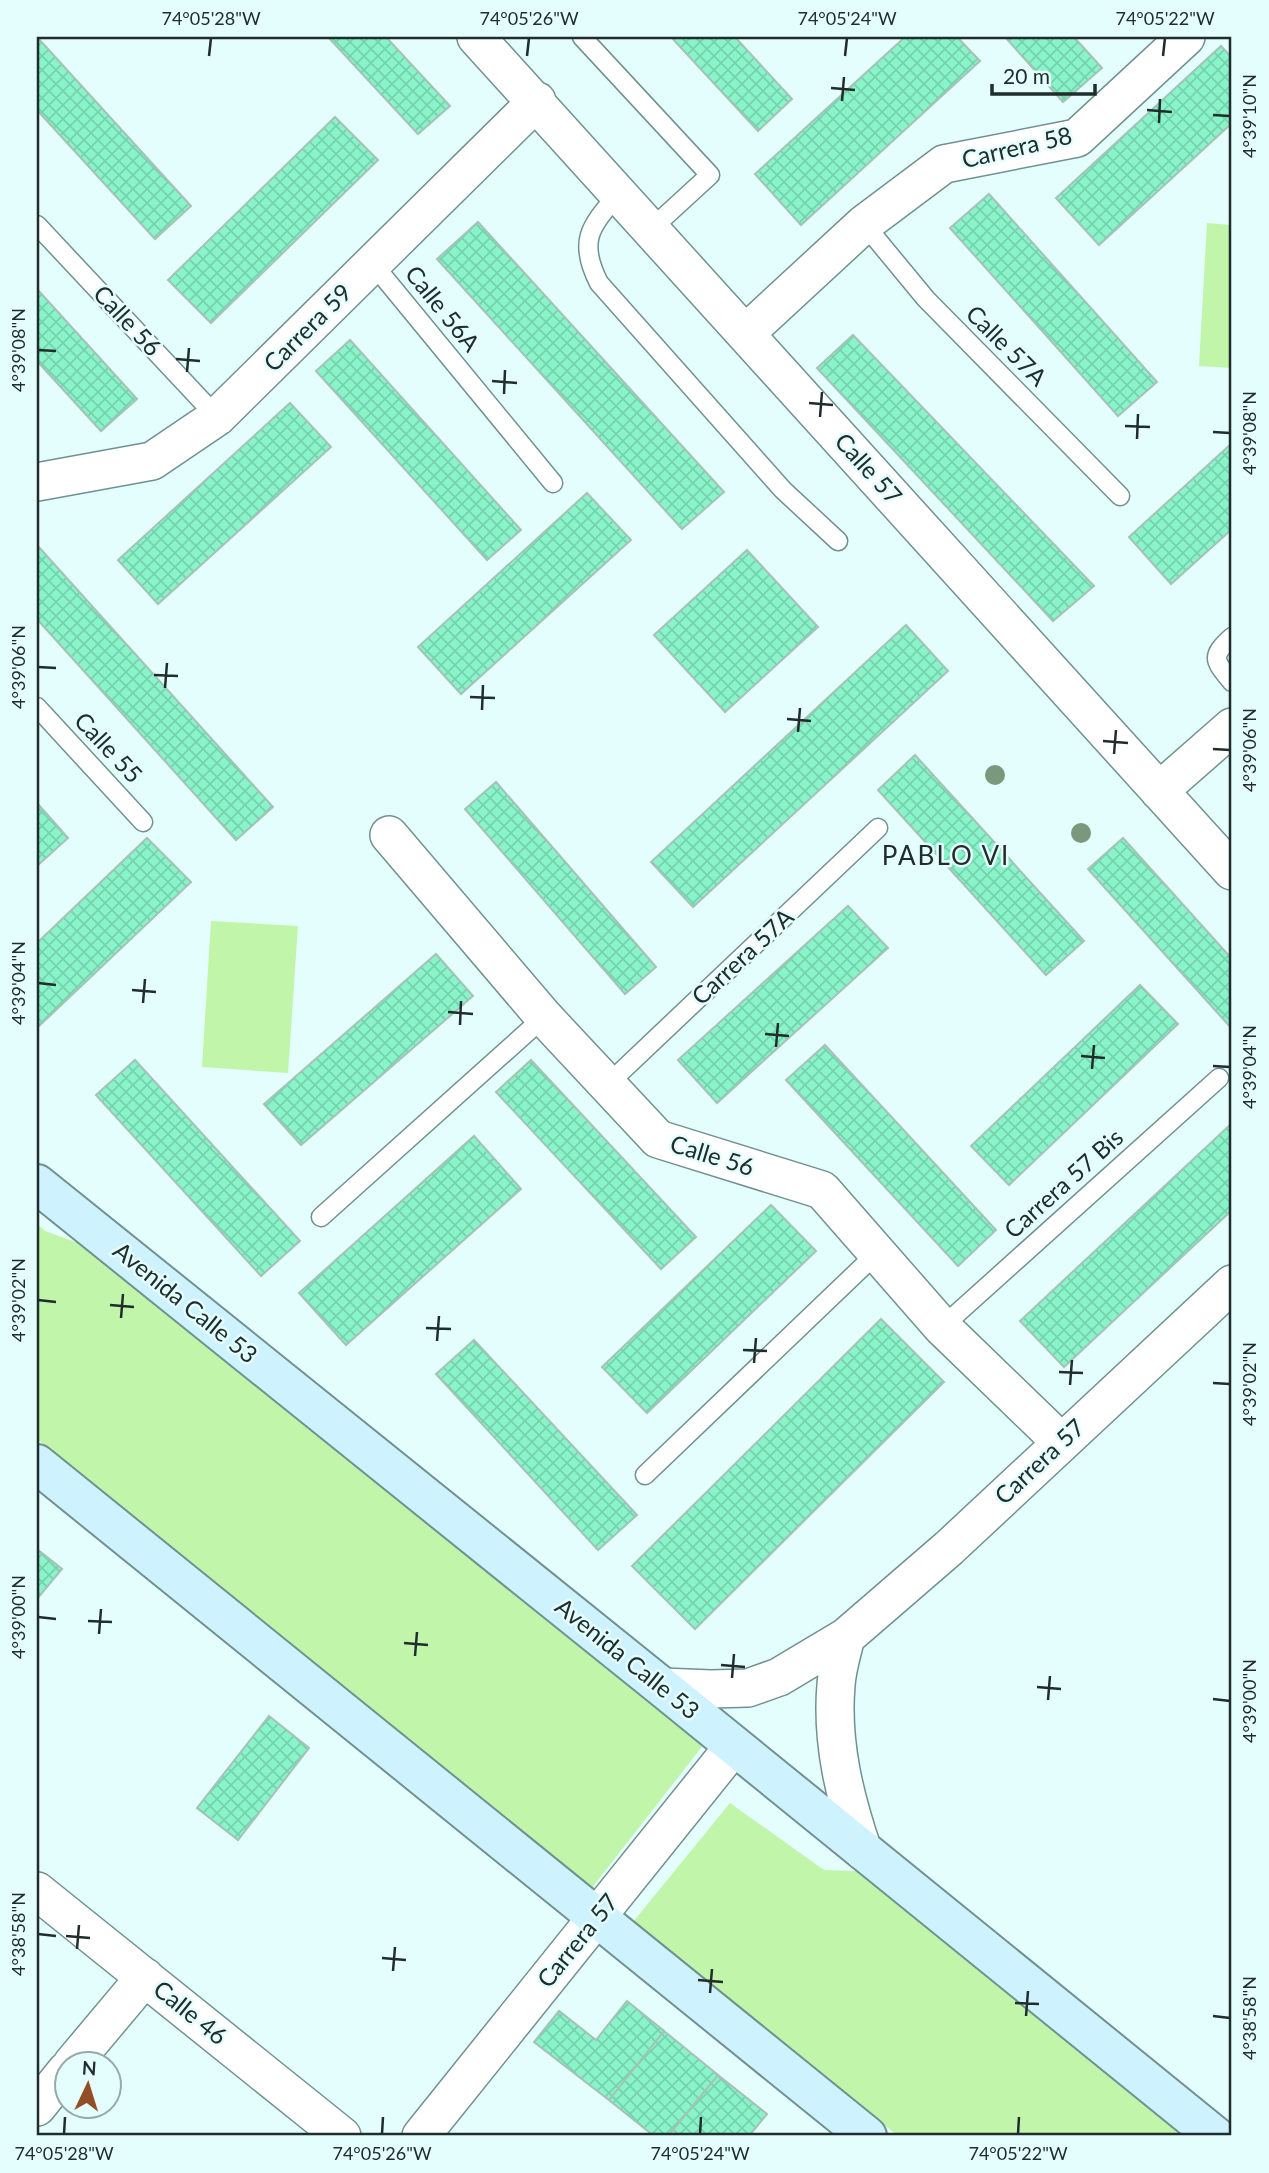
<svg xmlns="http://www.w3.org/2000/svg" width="1269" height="2173" font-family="Lato,sans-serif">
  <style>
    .green { fill: #c0f5aa }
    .building { fill: url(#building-cross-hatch); stroke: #a6c2b5; stroke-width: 2 }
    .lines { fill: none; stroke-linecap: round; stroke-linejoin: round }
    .lane-casing { stroke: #719190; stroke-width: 21 }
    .street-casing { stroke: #719190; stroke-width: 40 }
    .secondary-casing { stroke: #719190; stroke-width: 42 }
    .lane { stroke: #fff; stroke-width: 18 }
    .street { stroke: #fff; stroke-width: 37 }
    .secondary { stroke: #cef2fe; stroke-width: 38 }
    .tree { fill: #79987c }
    .ticks { fill: none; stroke: #202d2c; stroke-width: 2.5 }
    .labels { text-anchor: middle; stroke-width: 5; stroke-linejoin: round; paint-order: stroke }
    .street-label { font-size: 24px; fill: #202d2c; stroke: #e3fefd }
    .neighbourhood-label { font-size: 26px; letter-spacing: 2px; fill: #202d2c; stroke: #e3fefd }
    .neatline { fill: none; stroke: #202d2c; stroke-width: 2.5 }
    .ticks-label { font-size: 18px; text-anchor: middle; fill: #202d2c }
  </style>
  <defs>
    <pattern id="building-cross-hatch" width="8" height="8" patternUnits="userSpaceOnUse" patternTransform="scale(1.75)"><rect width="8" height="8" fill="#89f4ca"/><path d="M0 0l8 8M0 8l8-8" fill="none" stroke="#76d2ae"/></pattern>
  </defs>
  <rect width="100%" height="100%" fill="#e3fefd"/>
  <path class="green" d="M 1207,223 L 1232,225 L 1232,368 L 1199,366 Z
    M 211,921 L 298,926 L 288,1073 L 202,1067 Z
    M 37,1224 L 45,1231 L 89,1247 L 704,1744 L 591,1889 L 37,1439 Z
    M 730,1803 L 824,1870 L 856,1871 L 1184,2136 L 898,2136 L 633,1922 Z"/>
  <path class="building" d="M 37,37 L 191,206 L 155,239 L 37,110 Z
    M 328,37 L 386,37 L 450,106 L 418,134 Z
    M 671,37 L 735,37 L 792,99 L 758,131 Z
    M 905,37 L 957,37 L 980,61 L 801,225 L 755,174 Z
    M 1005,37 L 1074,37 L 1102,68 L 1063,102 Z
    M 1221,46 L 1232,58 L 1232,123 L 1099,245 L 1056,198 Z
    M 335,117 L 378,160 L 211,323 L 168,280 Z
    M 989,194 L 1157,382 L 1118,416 L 950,228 Z
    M 478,222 L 724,492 L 682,529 L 437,259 Z
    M 37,289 L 137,399 L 101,431 L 37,361 Z
    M 853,335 L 1094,586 L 1053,621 L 817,368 Z
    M 350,340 L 521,530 L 487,560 L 316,371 Z
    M 290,403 L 331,447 L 158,604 L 118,560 Z
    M 1232,443 L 1232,529 L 1171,584 L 1129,537 Z
    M 587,493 L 631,540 L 461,694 L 418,647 Z
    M 37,545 L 273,807 L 236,840 L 37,619 Z
    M 747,550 L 818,627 L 725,712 L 654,635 Z
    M 906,625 L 948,671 L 693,907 L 651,862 Z
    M 915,755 L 1084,941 L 1046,975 L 878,790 Z
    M 496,782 L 656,967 L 625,994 L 465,809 Z
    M 37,803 L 68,838 L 37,866 Z
    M 147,838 L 191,882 L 37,1028 L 37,943 Z
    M 1123,838 L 1232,959 L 1232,1029 L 1088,869 Z
    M 848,906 L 888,948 L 717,1103 L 678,1060 Z
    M 436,954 L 473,996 L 301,1145 L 264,1104 Z
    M 1140,985 L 1178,1024 L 1009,1185 L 971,1146 Z
    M 825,1045 L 996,1230 L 958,1266 L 786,1080 Z
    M 135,1060 L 300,1241 L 261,1276 L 96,1095 Z
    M 531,1060 L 696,1237 L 661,1269 L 496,1092 Z
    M 1232,1123 L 1232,1210 L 1064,1367 L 1020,1321 Z
    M 474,1136 L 521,1189 L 346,1345 L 299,1293 Z
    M 771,1205 L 816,1251 L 647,1413 L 602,1367 Z
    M 881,1319 L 944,1382 L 695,1629 L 632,1566 Z
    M 474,1340 L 637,1515 L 598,1550 L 436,1374 Z
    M 37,1549 L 62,1569 L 37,1599 Z
    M 269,1716 L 309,1748 L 238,1840 L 197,1808 Z
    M 627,2001 L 664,2031 L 609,2100 L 534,2042 L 559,2011 L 596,2040 Z
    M 664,2031 L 718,2075 L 668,2136 L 654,2136 L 609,2100 Z
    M 718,2075 L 767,2114 L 749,2136 L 668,2136 Z"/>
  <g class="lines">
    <defs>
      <path id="lane" d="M 582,37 L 710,175 L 650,230
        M 619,193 C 591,226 577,240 599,283 L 783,490 L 838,541
        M 864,224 L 926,299 L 1120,496
        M 37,225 L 217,417
        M 373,264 L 553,483
        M 1232,637 C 1210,657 1214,660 1232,682
        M 37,707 L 143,822
        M 607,1085 L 878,828
        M 321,1217 L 544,1017
        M 942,1327 L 1219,1078
        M 645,1475 L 877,1253"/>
      <path id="street" d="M 476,37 L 1232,871
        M 746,333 L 864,224 L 944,164 L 1077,138 L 1186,37
        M 37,482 L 152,461 L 217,417 L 537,101
        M 1159,791 L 1232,727
        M 389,835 L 544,1017 L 658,1139 L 822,1190 L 942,1327 L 1061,1442
        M 846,1637 C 842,1653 837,1669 836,1685 C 831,1743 845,1798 863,1851
        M 662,1687 L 711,1689 L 748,1688 L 779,1677 L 846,1637 L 949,1548 L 1232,1284
        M 37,1891 L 342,2136
        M 72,2064 L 145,1977
        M 37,2107 L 66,2071
        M 421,2136 L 734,1746"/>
      <path id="secondary" d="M 37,1184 L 662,1687 L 1215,2136
        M 37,1464 L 867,2136"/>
    </defs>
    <use href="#lane" class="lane-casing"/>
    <use href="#street" class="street-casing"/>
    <use href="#secondary" class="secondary-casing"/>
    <use href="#lane" class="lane"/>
    <use href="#street" class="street"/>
    <use href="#secondary" class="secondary"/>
  </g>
  <g class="tree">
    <circle cx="995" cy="775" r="10"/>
    <circle cx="1081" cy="833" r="10"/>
  </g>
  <path class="ticks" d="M 209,56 L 211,38M 527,56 L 529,38M 845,56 L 847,38M 1163,56 L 1165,38M 831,88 L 855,90M 842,101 L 844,77M 1147,110 L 1172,112M 1213,115 L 1230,116M 1159,123 L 1160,99M 38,350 L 56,351M 176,359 L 200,361M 187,372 L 189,348M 492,381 L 517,383M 504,394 L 505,370M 809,403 L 833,405M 820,417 L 822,392M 1125,426 L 1150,427M 1213,432 L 1230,433M 1137,439 L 1138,414M 38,667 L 56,668M 154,675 L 178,676M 165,688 L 167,663M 470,697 L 495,698M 482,710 L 483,685M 787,719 L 811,721M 798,732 L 800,708M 1103,741 L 1128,743M 1213,749 L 1230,750M 1114,754 L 1116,730M 38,983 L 56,985M 132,990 L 156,992M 143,1003 L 145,979M 448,1012 L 473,1014M 460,1025 L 461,1001M 765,1034 L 789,1036M 776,1047 L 778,1023M 1081,1056 L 1105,1058M 1213,1066 L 1230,1067M 1092,1069 L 1094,1045M 38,1300 L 56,1302M 110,1305 L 134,1307M 121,1318 L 123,1294M 426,1328 L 451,1329M 437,1341 L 439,1316M 743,1350 L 767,1351M 754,1363 L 756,1338M 1059,1372 L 1083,1373M 1213,1383 L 1230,1384M 1070,1385 L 1072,1360M 38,1617 L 56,1619M 88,1621 L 112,1622M 99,1634 L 101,1609M 404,1643 L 428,1645M 415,1656 L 417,1632M 721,1665 L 745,1667M 732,1678 L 734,1654M 1037,1687 L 1061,1689M 1213,1699 L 1230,1701M 1048,1700 L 1050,1676M 38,1934 L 56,1936M 66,1936 L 90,1938M 77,1949 L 79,1925M 382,1958 L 406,1960M 393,1971 L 395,1947M 698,1980 L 723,1982M 710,1993 L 712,1969M 1015,2003 L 1039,2004M 1026,2016 L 1028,1991M 1213,2016 L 1230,2018M 64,2134 L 65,2117M 382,2134 L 383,2117M 700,2134 L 701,2117M 1018,2134 L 1019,2117"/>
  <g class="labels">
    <g class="street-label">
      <text transform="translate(1017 148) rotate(-13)" y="8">Carrera 58</text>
      <text transform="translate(442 309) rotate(51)" y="8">Calle 56A</text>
      <text transform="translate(127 321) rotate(47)" y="8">Calle 56</text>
      <text transform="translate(308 328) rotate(-45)" y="8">Carrera 59</text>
      <text transform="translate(1006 346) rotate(45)" y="8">Calle 57A</text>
      <text transform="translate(868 469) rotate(48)" y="8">Calle 57</text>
      <text transform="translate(108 748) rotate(47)" y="8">Calle 55</text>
      <text transform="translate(743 957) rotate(-43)" y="8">Carrera 57A</text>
      <text transform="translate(712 1156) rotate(17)" y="8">Calle 56</text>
      <text transform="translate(1064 1184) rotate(-42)" y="8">Carrera 57 Bis</text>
      <text transform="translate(185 1303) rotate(39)" y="8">Avenida Calle 53</text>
      <text transform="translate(1040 1462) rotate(-43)" y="8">Carrera 57</text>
      <text transform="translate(627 1659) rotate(39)" y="8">Avenida Calle 53</text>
      <text transform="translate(578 1941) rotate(-51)" y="8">Carrera 57</text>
      <text transform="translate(190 2013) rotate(39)" y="8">Calle 46</text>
    </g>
    <g class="neighbourhood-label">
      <text x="946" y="865">PABLO VI</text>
    </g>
  </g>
  <rect width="1269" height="2173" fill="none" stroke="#e3fefd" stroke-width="77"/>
  <g transform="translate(88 2085) rotate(4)"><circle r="33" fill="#e3fefd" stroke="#95aaa9" stroke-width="2"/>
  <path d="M0-5L12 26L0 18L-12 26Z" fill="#934e25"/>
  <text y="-10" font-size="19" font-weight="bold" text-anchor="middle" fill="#202d2c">N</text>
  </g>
  <path d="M992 84v10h103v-10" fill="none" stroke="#202d2c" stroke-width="3.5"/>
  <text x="1003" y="84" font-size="21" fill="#202d2c" stroke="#e3fefd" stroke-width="5" paint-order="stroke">20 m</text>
  <rect x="38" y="38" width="1192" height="2096" class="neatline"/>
  <g class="ticks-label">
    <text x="211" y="25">74°05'28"W</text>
    <text x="529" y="25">74°05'26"W</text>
    <text x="847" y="25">74°05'24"W</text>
    <text x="1165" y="25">74°05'22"W</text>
    <text transform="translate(1250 116) rotate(-90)" y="6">4°39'10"N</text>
    <text transform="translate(19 350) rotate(-90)" y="6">4°39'08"N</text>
    <text transform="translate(1250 433) rotate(-90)" y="6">4°39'08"N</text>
    <text transform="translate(19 667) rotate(-90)" y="6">4°39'06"N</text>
    <text transform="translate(1250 750) rotate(-90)" y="6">4°39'06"N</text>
    <text transform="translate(19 983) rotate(-90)" y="6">4°39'04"N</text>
    <text transform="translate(1250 1067) rotate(-90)" y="6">4°39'04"N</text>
    <text transform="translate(19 1300) rotate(-90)" y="6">4°39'02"N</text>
    <text transform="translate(1250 1384) rotate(-90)" y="6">4°39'02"N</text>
    <text transform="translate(19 1617) rotate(-90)" y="6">4°39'00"N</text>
    <text transform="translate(1250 1701) rotate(-90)" y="6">4°39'00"N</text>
    <text transform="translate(19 1934) rotate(-90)" y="6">4°38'58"N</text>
    <text transform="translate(1250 2018) rotate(-90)" y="6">4°38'58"N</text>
    <text x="64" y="2160">74°05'28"W</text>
    <text x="382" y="2160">74°05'26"W</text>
    <text x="700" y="2160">74°05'24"W</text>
    <text x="1018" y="2160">74°05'22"W</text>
  </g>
</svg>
